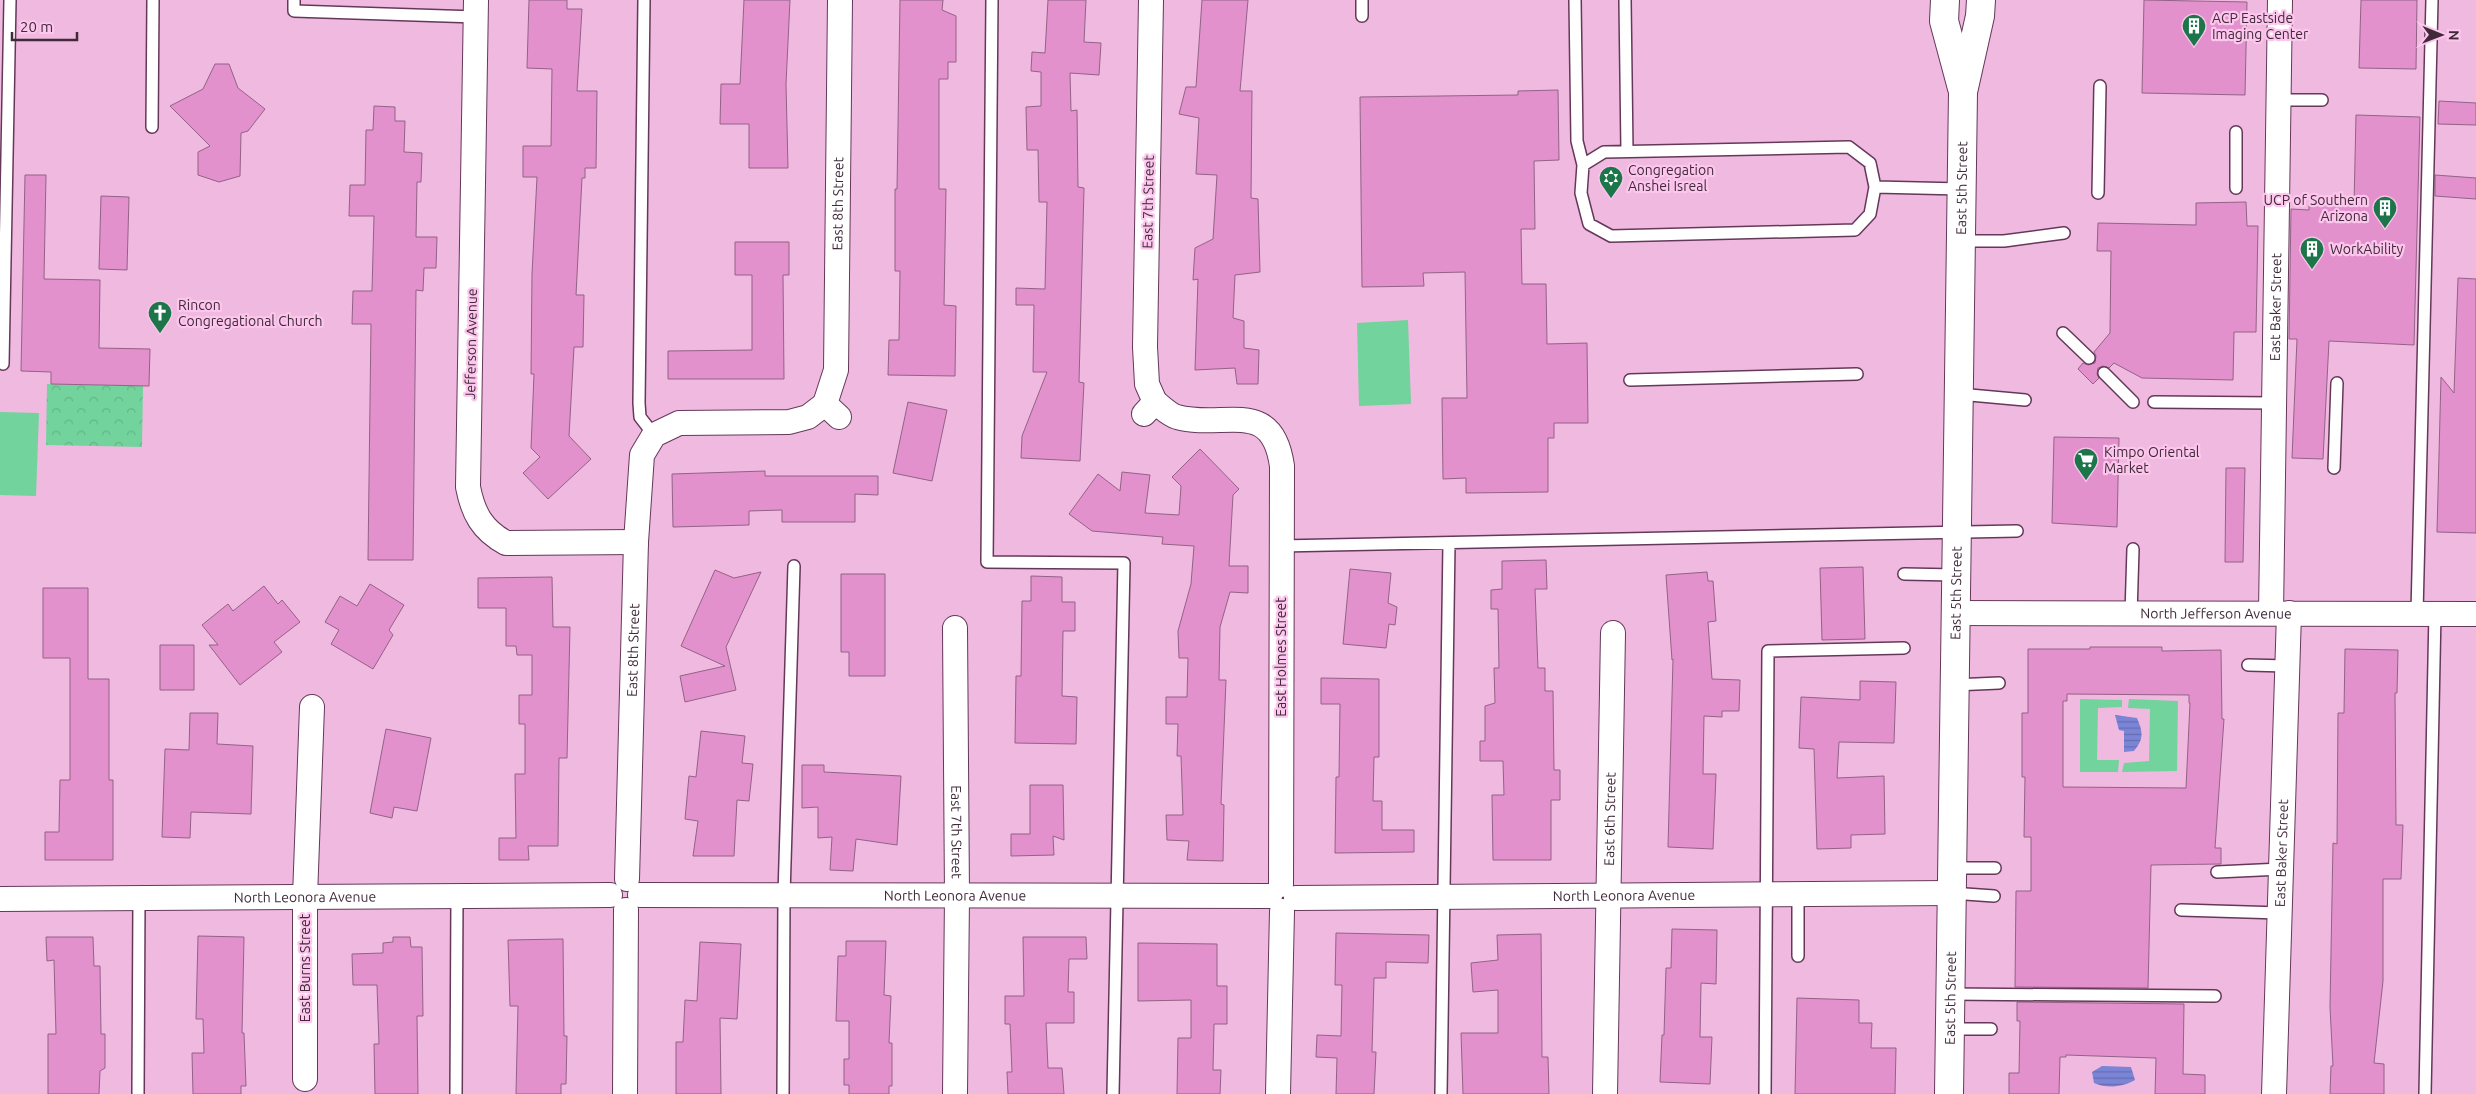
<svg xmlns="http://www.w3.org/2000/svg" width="2476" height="1094" font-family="Ubuntu,sans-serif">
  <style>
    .grass { fill: #73d39c }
    .forest { fill: url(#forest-crowns) }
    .water { fill: url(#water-rules) }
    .building { fill: #e291cd; stroke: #936286; fill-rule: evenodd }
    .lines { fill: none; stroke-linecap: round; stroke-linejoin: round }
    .lane-casing { stroke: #653859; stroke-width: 14 }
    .street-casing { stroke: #653859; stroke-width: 26 }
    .secondary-casing { stroke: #653859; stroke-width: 30 }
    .lane { stroke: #fff; stroke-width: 11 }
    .street { stroke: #fff; stroke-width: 24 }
    .secondary { stroke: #fff; stroke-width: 28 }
    .labels { text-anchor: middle; stroke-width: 4.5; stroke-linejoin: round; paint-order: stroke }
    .poi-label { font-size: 14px; fill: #402a3a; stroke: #fdc6ed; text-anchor: start }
    .street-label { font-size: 14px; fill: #402a3a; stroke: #fdc6ed }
  </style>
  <defs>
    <pattern id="forest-crowns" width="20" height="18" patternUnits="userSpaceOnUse" patternTransform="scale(1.25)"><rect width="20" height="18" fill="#73d39c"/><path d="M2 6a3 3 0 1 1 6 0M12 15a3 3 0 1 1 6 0" fill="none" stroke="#65b587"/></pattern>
    <pattern id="water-rules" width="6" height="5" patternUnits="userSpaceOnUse" patternTransform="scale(1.25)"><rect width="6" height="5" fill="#7b85d7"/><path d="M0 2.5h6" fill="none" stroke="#666daf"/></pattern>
  </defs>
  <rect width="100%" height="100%" fill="#f0b9e0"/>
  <path class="grass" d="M 1408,320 L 1411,404 L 1359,406 L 1357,323 Z
    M 0,412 L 39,413 L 36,496 L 0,495 Z
    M 2080,699 L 2122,700 L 2122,707 L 2098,708 L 2097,760 L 2119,760 L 2118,772 L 2080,772 Z
    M 2129,699 L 2178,701 L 2177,771 L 2122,772 L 2124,763 L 2149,761 L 2150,709 L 2128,708 Z"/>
  <path class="forest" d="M 47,384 L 143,386 L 142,447 L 46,445 Z"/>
  <path class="water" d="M 2115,715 L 2137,718 C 2143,732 2144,739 2134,751 L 2124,752 L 2124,731 L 2119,730 Z
    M 2102,1066 L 2131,1067 L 2135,1080 C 2123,1087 2107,1089 2094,1083 L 2092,1072 Z"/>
  <path class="building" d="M 529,0 L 567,0 L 567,9 L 582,9 L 577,91 L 597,91 L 596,168 L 585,168 L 585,178 L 582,178 L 576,295 L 584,295 L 583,347 L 574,347 L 569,436 L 591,459 L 548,499 L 523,473 L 540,457 L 531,448 L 534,374 L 531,374 L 532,274 L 537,177 L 523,177 L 523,146 L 551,146 L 552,69 L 527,68 Z
    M 744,0 L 790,0 L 786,84 L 788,168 L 749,168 L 749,124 L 720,124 L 721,84 L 740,84 Z
    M 900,0 L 943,0 L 942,10 L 956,16 L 956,62 L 948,62 L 948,79 L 939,79 L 939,189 L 946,189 L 944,305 L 956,306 L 955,376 L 888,375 L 889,340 L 899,340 L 900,271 L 895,271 L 895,189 L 897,189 Z
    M 1048,0 L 1086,0 L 1084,42 L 1101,43 L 1099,75 L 1070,73 L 1071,111 L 1077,110 L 1078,187 L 1084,188 L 1079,382 L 1084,383 L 1080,461 L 1021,458 L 1022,436 L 1047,372 L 1033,372 L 1034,305 L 1016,305 L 1016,288 L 1045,289 L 1047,202 L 1039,202 L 1038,150 L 1027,150 L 1026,107 L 1041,106 L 1041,72 L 1031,71 L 1032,52 L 1045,53 Z
    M 1202,0 L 1248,0 L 1240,91 L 1252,91 L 1251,198 L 1258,199 L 1260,272 L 1235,275 L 1233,318 L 1244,321 L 1244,348 L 1259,350 L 1258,384 L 1237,384 L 1235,368 L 1195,370 L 1198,279 L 1193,280 L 1195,248 L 1213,239 L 1217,175 L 1196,174 L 1199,118 L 1179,114 L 1186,87 L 1196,87 Z
    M 2144,0 L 2247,2 L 2245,95 L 2142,93 Z
    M 2361,0 L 2417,0 L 2416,69 L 2359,68 Z
    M 215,64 L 229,64 L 238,88 L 265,109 L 248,131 L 241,133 L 240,176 L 219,182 L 198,175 L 198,152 L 210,146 L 170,106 L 203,89 Z
    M 1558,90 L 1559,160 L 1534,161 L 1535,229 L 1521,229 L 1522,284 L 1546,284 L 1547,344 L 1587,343 L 1588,423 L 1554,423 L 1554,438 L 1548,438 L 1548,492 L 1466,493 L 1466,478 L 1443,479 L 1442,398 L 1467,398 L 1465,272 L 1423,273 L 1424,286 L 1362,287 L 1360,97 L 1518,95 L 1518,91 Z
    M 2439,101 L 2476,103 L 2476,125 L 2438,124 Z
    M 374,106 L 395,107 L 395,121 L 405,121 L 404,152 L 422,153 L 421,182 L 417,182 L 416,237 L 437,237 L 436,268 L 424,268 L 423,291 L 416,290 L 413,560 L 368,560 L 371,324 L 352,324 L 353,291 L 372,291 L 374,216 L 349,216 L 350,185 L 365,185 L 366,130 L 373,130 Z
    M 2356,115 L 2420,117 L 2414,345 L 2329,341 L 2323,459 L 2292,458 L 2297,339 L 2289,339 L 2291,209 L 2309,210 L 2309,204 L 2354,205 Z
    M 25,175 L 46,175 L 44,279 L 100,280 L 99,348 L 150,349 L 149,386 L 51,384 L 51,372 L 21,371 Z
    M 2435,175 L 2476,178 L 2476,199 L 2435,196 Z
    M 101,196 L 129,197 L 127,270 L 99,269 Z
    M 2246,202 L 2247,226 L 2258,226 L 2256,332 L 2234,332 L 2233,380 L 2142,378 L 2114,363 L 2109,368 L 2103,366 L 2098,368 L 2097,374 L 2099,378 L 2093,384 L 2078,369 L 2083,363 L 2088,365 L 2095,363 L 2096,356 L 2094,352 L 2110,333 L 2111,251 L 2097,251 L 2098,223 L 2196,225 L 2196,203 Z
    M 735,242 L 789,242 L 789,275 L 783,275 L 784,379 L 668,379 L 668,351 L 752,350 L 752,275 L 735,275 Z
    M 2458,278 L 2476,279 L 2476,533 L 2437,532 L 2441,377 L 2454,393 Z
    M 908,402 L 947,410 L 932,481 L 893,473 Z
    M 2054,437 L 2119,438 L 2117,527 L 2052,523 Z
    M 1200,449 L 1239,489 L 1233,495 L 1229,566 L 1248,566 L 1248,593 L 1230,592 L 1220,627 L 1219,680 L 1226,680 L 1221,804 L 1224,805 L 1223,861 L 1187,860 L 1189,841 L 1167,840 L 1166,815 L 1183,815 L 1181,756 L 1177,756 L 1178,724 L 1166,724 L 1166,697 L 1187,697 L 1188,658 L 1179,658 L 1178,631 L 1191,584 L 1194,546 L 1162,544 L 1163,537 L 1092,531 L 1069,514 L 1098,474 L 1120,491 L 1122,472 L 1150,475 L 1145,513 L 1179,515 L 1181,486 L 1172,477 Z
    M 2226,468 L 2245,468 L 2243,562 L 2225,562 Z
    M 765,471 L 765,476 L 878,476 L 878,495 L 855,494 L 855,522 L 782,522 L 782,510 L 749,511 L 749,525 L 673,527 L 672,474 Z
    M 1546,560 L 1547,589 L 1535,589 L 1538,668 L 1545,668 L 1545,691 L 1553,691 L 1554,770 L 1560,770 L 1560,800 L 1551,800 L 1551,860 L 1493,860 L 1492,795 L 1504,795 L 1503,761 L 1480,761 L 1480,741 L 1485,741 L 1485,706 L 1495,703 L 1494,668 L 1499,668 L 1498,609 L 1491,609 L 1491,590 L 1502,589 L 1502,561 Z
    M 1863,567 L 1865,639 L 1822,640 L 1820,568 Z
    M 1350,569 L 1391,573 L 1388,603 L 1397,607 L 1395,625 L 1389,624 L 1386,648 L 1343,644 Z
    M 715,570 L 734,578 L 761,572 L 726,647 L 736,690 L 685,702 L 680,676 L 725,666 L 681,646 Z
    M 1707,572 L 1708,581 L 1713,581 L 1716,621 L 1708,622 L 1712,679 L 1740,680 L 1739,711 L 1722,711 L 1722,717 L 1704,716 L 1703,774 L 1716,774 L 1713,849 L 1668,847 L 1673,659 L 1672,660 L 1666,575 Z
    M 841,574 L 885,574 L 885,676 L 849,676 L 849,652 L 841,652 Z
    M 1031,576 L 1062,577 L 1062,602 L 1075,602 L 1075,631 L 1063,631 L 1062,696 L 1077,697 L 1076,744 L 1015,743 L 1016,676 L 1021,676 L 1022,601 L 1031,601 Z
    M 552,577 L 553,627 L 570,627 L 567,758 L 559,758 L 558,846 L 528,846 L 529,860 L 499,860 L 499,838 L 516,838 L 515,774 L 525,774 L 525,724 L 519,724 L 519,695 L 532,695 L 532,655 L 517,655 L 516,646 L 506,646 L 506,608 L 478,608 L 478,578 Z
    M 370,584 L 404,605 L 389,630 L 393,635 L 373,669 L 331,644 L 339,630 L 325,622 L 340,596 L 357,606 Z
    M 264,586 L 278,604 L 282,600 L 300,622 L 274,642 L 282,652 L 240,685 L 209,645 L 218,645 L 202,625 L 228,604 L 233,611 Z
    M 43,588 L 88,588 L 88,679 L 109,679 L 109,780 L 113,780 L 113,860 L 45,860 L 45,832 L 59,832 L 60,780 L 70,780 L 70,658 L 43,658 Z
    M 160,645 L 194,645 L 194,690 L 160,690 Z
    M 2090,647 L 2162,647 L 2162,651 L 2221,650 L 2222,719 L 2224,719 L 2215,848 L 2221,848 L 2221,864 L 2151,865 L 2148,988 L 2015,987 L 2016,891 L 2031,891 L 2031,837 L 2024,837 L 2025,777 L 2022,777 L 2022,713 L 2028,713 L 2028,649 L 2090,649 ZM 2067,694 L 2189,695 L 2189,703 L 2190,703 L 2186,788 L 2063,787 L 2063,701 L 2067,701 Z
    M 2345,649 L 2398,650 L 2397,693 L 2395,693 L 2396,825 L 2403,825 L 2401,879 L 2383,879 L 2383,981 L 2374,1063 L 2384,1064 L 2384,1094 L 2330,1094 L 2331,1066 L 2333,1066 L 2330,1007 L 2333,843 L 2337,844 L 2338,713 L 2344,713 Z
    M 1321,678 L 1379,679 L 1379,757 L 1374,757 L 1373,801 L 1382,801 L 1382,830 L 1414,830 L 1414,852 L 1335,853 L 1336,777 L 1339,777 L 1340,704 L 1321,704 Z
    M 1860,681 L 1896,682 L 1894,743 L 1839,742 L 1837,778 L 1884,776 L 1885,834 L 1851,835 L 1851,848 L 1817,849 L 1814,749 L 1799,748 L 1801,697 L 1860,700 Z
    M 190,713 L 218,713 L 217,744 L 253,746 L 251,814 L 191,812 L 190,838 L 162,837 L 165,749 L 189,750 Z
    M 386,729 L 431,738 L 417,811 L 394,807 L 392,818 L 370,813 Z
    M 701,731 L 745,736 L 742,763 L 753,764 L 749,801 L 737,800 L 734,856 L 693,856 L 698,821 L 685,819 L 689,776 L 696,777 Z
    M 802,765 L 824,765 L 824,772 L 901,776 L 897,845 L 856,839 L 853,871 L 830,870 L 832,837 L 818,838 L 818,807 L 802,808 Z
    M 1030,785 L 1063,785 L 1064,840 L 1053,836 L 1054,855 L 1011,856 L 1011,834 L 1030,834 Z
    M 1672,929 L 1717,930 L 1716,984 L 1701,983 L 1700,1037 L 1712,1037 L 1710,1084 L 1660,1082 L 1662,1035 L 1664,1035 L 1666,968 L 1671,968 Z
    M 1336,933 L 1429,935 L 1428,963 L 1386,962 L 1386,978 L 1374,978 L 1372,1052 L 1376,1052 L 1374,1094 L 1336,1094 L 1337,1058 L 1316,1057 L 1317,1035 L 1341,1036 L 1342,985 L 1335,985 Z
    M 1541,934 L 1542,1057 L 1548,1057 L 1549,1094 L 1463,1094 L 1461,1033 L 1498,1033 L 1498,990 L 1473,992 L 1471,963 L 1498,960 L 1497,935 Z
    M 198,936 L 244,937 L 242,1033 L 244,1033 L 246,1086 L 241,1086 L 241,1094 L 193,1094 L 192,1053 L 204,1053 L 203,1019 L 196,1019 Z
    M 46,937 L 93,937 L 94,966 L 100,966 L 101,1034 L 105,1034 L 105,1068 L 100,1071 L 99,1094 L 48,1094 L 48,1034 L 56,1034 L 54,960 L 47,961 Z
    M 393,937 L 410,937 L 411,947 L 422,947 L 423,1016 L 417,1016 L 418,1094 L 375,1094 L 374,1044 L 379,1044 L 377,985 L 353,985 L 352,954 L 383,953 L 383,943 L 393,942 Z
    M 1023,937 L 1086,937 L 1087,959 L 1069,959 L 1068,992 L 1074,992 L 1074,1023 L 1046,1023 L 1048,1068 L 1062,1068 L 1064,1094 L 1008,1094 L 1007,1072 L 1012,1072 L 1010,1024 L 1005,1024 L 1005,996 L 1024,996 Z
    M 563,939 L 564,1036 L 567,1036 L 566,1084 L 561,1084 L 561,1094 L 516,1094 L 518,1006 L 510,1006 L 508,940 Z
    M 846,941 L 886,941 L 884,995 L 891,996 L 889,1043 L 892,1043 L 892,1086 L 889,1086 L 889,1094 L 849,1094 L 849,1085 L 844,1085 L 844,1059 L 849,1059 L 849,1021 L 836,1021 L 838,956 L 846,956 Z
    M 700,942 L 741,944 L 737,1019 L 720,1018 L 721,1094 L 676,1094 L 676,1042 L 683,1042 L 685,1000 L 697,1001 Z
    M 1138,943 L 1217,944 L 1217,986 L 1227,986 L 1227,1024 L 1214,1024 L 1213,1070 L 1221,1070 L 1220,1094 L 1177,1094 L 1178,1038 L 1191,1038 L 1191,1000 L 1138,1001 Z
    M 1797,998 L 1859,1000 L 1859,1023 L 1872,1023 L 1871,1048 L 1896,1048 L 1895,1094 L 1795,1094 Z
    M 2017,1002 L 2184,1004 L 2183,1074 L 2205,1075 L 2205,1094 L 2155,1094 L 2156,1058 L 2066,1055 L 2066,1057 L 2060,1057 L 2059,1094 L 2009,1094 L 2009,1073 L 2019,1073 L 2020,1021 L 2017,1021 Z"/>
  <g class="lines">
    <defs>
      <path id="lane" d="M 294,0 L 294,11 L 476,17
        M 644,0 L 639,403 L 640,417 L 654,435
        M 992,0 L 987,562 L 1124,563 L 1113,1094
        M 1575,0 L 1577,141 L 1583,165
        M 1625,0 L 1627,151
        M 1362,16 L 1362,0
        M 2277,100 L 2322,100
        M 152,127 L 153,0
        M 1849,147 L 1870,163 L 1875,187 L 1870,214 L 1855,230 L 1611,236 L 1589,224 L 1581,193 L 1583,165 L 1604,152 Z
        M 1875,187 L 1961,189
        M 2236,188 L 2236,132
        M 2098,193 L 2100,86
        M 1961,241 L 2004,241 L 2064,233
        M 2063,333 L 2089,358
        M 3,364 L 10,0
        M 2104,373 L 2133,402
        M 1630,380 L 1857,374
        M 1959,394 L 2025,400
        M 2154,402 L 2274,403
        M 2334,468 L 2337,383
        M 1280,546 L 2017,531
        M 1904,574 L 1956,575
        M 2417,613 L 2432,0
        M 2131,614 L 2133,549
        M 2248,665 L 2287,666
        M 1954,685 L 1999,683
        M 1951,868 L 1995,868
        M 2217,872 L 2281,869
        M 1951,893 L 1994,896
        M 1798,894 L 1798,956
        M 2181,910 L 2280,913
        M 1950,994 L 2215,996
        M 1950,1029 L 1991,1029
        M 138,1094 L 139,898
        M 456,1094 L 457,896
        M 783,1094 L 784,895 L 794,566
        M 1441,1094 L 1449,543
        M 1765,1094 L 1768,651 L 1904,648
        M 2425,1094 L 2435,613"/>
      <g id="street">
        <path d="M 476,0 L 468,487 C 473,513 482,530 506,543 L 636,542"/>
        <path d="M 1151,0 L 1145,347 L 1147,384 L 1155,402"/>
        <path id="s1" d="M 825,404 L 836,370 L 840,0"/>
        <path d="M 1144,414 L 1155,402 C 1162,407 1169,415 1177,417 C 1224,430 1272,396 1282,466 L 1281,885"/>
        <path id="s2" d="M 1956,613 L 2476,614"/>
        <path id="s3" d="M 2271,613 L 2280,0"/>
        <path id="s4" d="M 955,628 L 957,896 L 955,1094"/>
        <path id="s5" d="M 627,879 L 636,542 L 642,455 L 654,435 L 679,423 L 789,422 L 808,417 L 825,404 L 839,417"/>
        <path id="s6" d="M 640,895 L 1270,896"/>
        <path id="s7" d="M 1296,898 L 1951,893"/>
        <path id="s8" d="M 0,899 L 610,895"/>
        <path d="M 305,1079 L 305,897 L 312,707"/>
        <path d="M 625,1094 L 626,910"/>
        <path d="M 1278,1094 L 1282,911"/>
        <path id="s9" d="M 1605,1094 L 1613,633"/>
        <path id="s10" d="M 2274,1094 L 2289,613"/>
      </g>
      <g id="secondary">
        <path d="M 1945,0 L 1944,21 L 1962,88"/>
        <path id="s11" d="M 1949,1094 L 1963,92 L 1980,16 L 1981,0"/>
      </g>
    </defs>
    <use href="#lane" class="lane-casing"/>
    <use href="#street" class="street-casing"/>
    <use href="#secondary" class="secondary-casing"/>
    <use href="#lane" class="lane"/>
    <use href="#street" class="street"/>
    <use href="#secondary" class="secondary"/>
  </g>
  <defs>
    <symbol id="building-pin" viewBox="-11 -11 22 30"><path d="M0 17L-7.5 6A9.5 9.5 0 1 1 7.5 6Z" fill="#1c764a" stroke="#fdc6ed"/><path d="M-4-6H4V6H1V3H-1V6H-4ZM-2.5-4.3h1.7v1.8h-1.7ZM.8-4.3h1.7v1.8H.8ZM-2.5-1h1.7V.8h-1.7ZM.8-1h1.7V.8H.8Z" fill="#fff"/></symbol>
    <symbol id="synagogue-pin" viewBox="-11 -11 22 30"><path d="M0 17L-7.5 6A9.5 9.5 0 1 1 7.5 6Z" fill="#1c764a" stroke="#fdc6ed"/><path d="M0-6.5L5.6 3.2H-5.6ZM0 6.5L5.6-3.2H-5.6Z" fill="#fff"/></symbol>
    <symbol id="church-pin" viewBox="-11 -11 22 30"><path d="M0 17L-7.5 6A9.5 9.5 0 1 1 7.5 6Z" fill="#1c764a" stroke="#fdc6ed"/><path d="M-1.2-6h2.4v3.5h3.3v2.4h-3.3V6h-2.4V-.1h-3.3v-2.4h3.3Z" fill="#fff"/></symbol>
    <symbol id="supermarket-pin" viewBox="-11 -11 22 30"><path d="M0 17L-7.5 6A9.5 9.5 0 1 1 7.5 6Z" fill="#1c764a" stroke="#fdc6ed"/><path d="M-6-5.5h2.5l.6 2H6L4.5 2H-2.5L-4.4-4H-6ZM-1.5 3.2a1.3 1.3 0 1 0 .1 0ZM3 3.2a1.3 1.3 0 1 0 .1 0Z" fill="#fff"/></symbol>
  </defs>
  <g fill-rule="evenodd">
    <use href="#building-pin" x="2180" y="12" width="28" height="38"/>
    <use href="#synagogue-pin" x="1597" y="164" width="28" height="38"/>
    <use href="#building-pin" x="2371" y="194" width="28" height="38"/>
    <use href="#building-pin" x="2298" y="235" width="28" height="38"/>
    <use href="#church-pin" x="146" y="299" width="28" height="38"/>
    <use href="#supermarket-pin" x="2072" y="446" width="28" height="38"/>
  </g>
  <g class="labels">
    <g class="poi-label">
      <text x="2212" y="23">ACP Eastside<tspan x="2212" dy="16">Imaging Center</tspan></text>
      <text x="1628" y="175">Congregation<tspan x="1628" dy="16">Anshei Isreal</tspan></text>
      <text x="2368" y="205" text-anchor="end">UCP of Southern<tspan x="2368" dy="16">Arizona</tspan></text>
      <text x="2330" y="254">WorkAbility</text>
      <text x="178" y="310">Rincon<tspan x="178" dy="16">Congregational Church</tspan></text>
      <text x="2104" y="457">Kimpo Oriental<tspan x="2104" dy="16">Market</tspan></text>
    </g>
    <g class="street-label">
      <text dy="5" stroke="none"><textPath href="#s11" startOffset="906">East 5th Street</textPath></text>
      <text transform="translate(1148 202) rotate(-89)" y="5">East 7th Street</text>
      <text dy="5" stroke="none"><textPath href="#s1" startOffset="202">East 8th Street</textPath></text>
      <text dy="5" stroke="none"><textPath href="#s3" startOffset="306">East Baker Street</textPath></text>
      <text transform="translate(471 344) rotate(-89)" y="5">Jefferson Avenue</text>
      <text dy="5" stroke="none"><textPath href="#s11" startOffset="501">East 5th Street</textPath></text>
      <text dy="5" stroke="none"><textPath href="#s2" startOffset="260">North Jefferson Avenue</textPath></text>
      <text dy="5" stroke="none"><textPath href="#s5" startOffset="229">East 8th Street</textPath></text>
      <text transform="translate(1281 657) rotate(-90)" y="5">East Holmes Street</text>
      <text dy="5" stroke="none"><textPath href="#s9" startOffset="275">East 6th Street</textPath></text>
      <text dy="5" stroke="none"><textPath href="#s4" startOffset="204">East 7th Street</textPath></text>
      <text dy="5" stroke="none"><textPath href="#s10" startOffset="241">East Baker Street</textPath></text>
      <text dy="5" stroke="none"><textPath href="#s7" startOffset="328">North Leonora Avenue</textPath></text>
      <text dy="5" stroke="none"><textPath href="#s6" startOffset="315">North Leonora Avenue</textPath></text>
      <text dy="5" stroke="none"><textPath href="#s8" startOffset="305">North Leonora Avenue</textPath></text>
      <text transform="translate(305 968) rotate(-90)" y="5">East Burns Street</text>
      <text dy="5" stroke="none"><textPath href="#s11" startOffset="96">East 5th Street</textPath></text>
    </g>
  </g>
  <g transform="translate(2441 35) rotate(91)" stroke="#fdc6ed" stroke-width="4" paint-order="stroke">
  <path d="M0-4L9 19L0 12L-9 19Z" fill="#402a3a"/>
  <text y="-8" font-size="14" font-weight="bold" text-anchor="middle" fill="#402a3a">N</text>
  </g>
  <path d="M12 32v8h65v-8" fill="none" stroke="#402a3a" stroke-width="2.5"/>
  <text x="20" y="32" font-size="15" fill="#402a3a" stroke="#fdc6ed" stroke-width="4" paint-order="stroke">20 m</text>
</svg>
